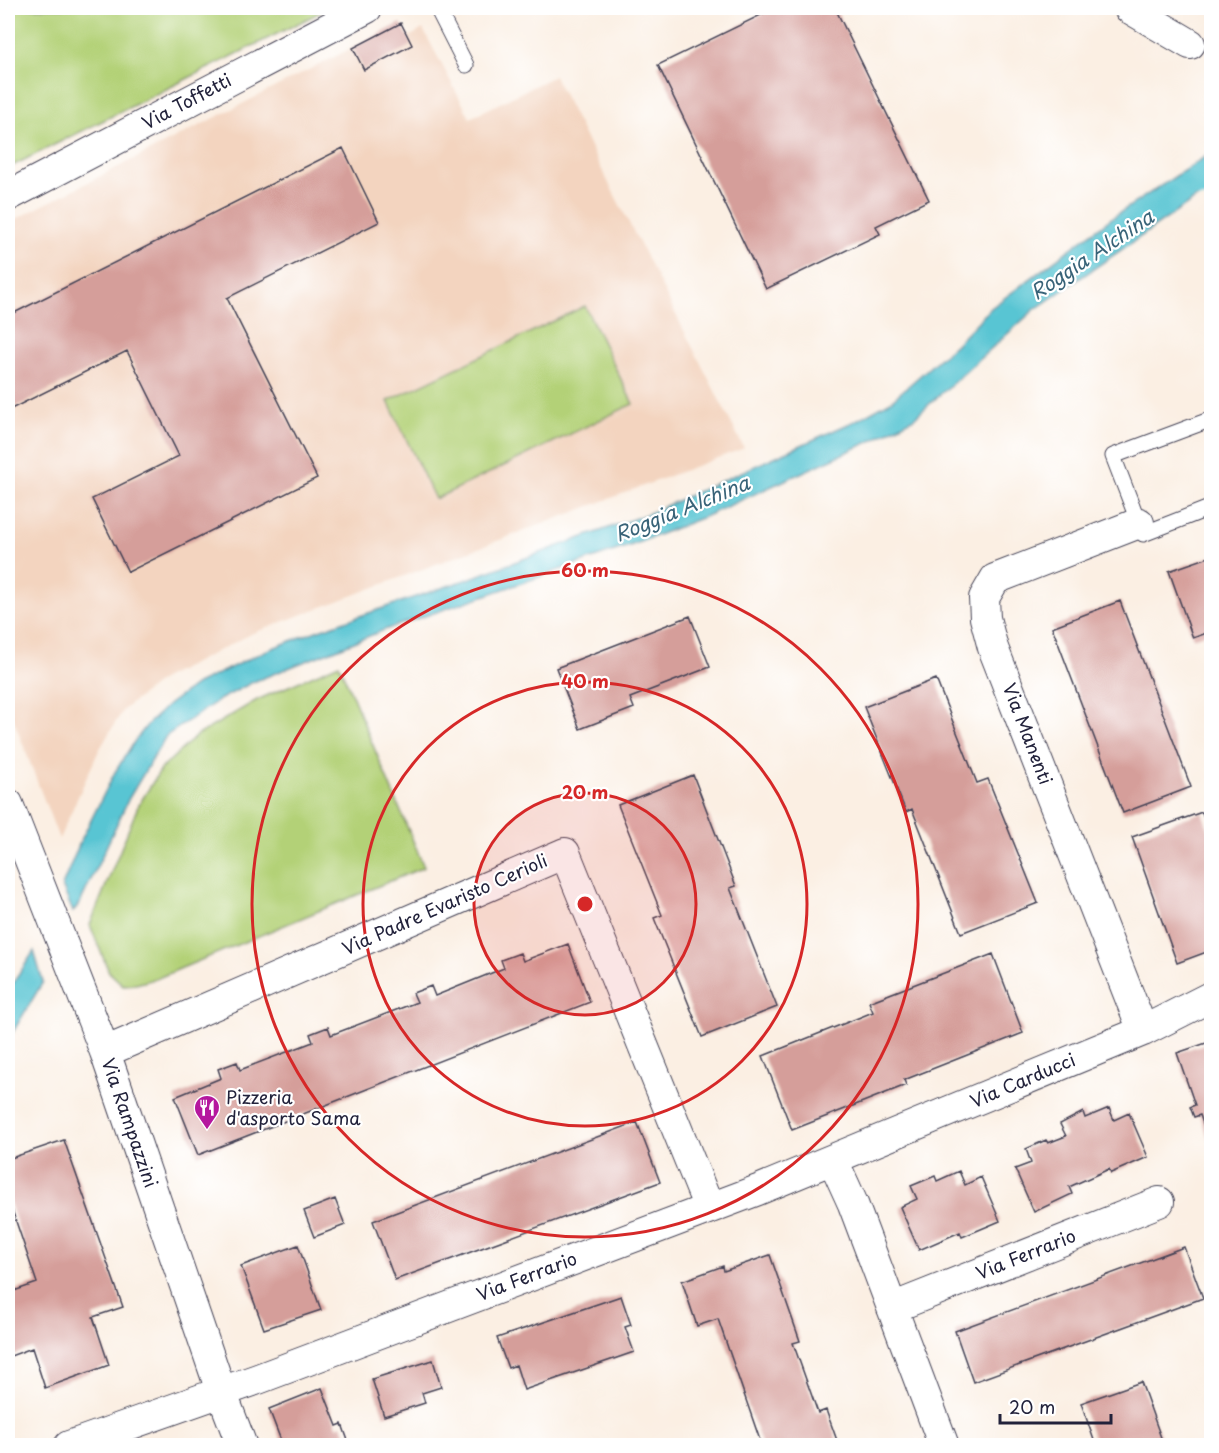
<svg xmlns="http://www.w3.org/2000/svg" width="1219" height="1453" font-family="'Playpen Sans',sans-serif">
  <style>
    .built { fill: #f3d4bf }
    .green { fill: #b3d177; stroke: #6a7a59; stroke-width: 1.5 }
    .water { fill: #59c5d3; stroke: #3e7487; stroke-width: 1.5 }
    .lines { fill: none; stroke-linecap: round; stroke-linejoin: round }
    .stream { stroke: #59c5d3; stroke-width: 10 }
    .building { fill: #d59e9a }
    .service-casing { stroke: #434154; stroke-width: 17 }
    .minor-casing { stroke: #434154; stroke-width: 32 }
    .service { stroke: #fff; stroke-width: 15 }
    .minor { stroke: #fff; stroke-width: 30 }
    .ring { fill: none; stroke: #d62828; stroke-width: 3 }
    .labels { text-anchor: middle; stroke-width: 4.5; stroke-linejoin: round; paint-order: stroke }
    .street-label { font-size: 18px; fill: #22223b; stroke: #fff }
    .poi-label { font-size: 18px; fill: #22223b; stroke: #fff; text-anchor: start }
    .water-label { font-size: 20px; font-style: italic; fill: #386378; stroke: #fff }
    .centre { fill: #d62828; stroke: #fff; stroke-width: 3 }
    .ring-label { font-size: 18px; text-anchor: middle; font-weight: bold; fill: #d62828; stroke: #fff; stroke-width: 4.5; stroke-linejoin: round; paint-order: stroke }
  </style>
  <rect width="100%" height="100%" fill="#fff"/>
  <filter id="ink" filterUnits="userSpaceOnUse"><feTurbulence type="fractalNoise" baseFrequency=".0167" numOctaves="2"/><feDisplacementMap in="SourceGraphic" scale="12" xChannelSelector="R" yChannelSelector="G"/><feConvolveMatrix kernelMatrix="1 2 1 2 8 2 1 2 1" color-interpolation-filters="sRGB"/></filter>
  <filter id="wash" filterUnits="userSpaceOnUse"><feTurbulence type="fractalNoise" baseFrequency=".008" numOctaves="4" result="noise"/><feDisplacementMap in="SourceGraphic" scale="24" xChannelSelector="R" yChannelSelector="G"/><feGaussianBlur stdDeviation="1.35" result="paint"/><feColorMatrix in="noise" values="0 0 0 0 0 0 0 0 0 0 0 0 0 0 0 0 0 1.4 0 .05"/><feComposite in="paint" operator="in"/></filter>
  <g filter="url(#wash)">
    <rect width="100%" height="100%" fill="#fbefe3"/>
    <path class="built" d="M 401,23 L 409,37 L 423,29 L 470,118 L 554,76 L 744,448 L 253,633 L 161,680 L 123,710 L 99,750 L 59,839 L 8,705 L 8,223 Z"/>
    <path class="green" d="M 8,8 L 329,8 L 8,168 Z
      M 585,306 L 633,404 L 435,499 L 388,401 Z
      M 339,664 L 424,867 L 158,978 L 136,984 L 123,985 L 109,972 L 90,925 L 138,806 L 161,769 L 196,736 L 257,700 Z"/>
    <path class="water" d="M 1211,153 L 1211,188 L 1034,310 L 914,418 L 869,442 L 704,517 L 635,544 L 387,629 L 253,682 L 219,700 L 166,736 L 129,798 L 81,901 L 73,912 L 62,886 L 81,840 L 115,772 L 134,742 L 148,724 L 169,704 L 197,684 L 265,651 L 319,630 L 468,579 L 650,513 L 855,421 L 891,401 L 956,344 L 991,308 L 1113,217 Z
      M 34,951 L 43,982 L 8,1040 L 8,991 Z"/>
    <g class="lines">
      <path class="stream" d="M 1192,193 L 1212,192"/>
    </g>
    <g id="blocks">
      <path class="building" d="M 760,8 L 835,8 L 929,200 L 876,226 L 880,234 L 766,289 L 658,65 L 763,14 Z
        M 401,23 L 412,45 L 364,70 L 353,48 Z
        M 343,148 L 379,222 L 227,298 L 317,478 L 128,572 L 92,499 L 179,456 L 127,351 L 9,410 L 8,316 Z
        M 1212,556 L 1212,631 L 1193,638 L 1169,571 Z
        M 1120,601 L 1191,787 L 1123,813 L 1052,627 Z
        M 690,616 L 710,667 L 630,698 L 634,708 L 580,729 L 556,668 Z
        M 936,679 L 977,783 L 988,779 L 1038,903 L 961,933 L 912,809 L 906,812 L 864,707 Z
        M 693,775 L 736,886 L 730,888 L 777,1007 L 702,1037 L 654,918 L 662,915 L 618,805 Z
        M 1202,812 L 1212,838 L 1212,950 L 1177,963 L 1132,837 Z
        M 568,944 L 590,1002 L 198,1155 L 175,1097 L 221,1078 L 218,1069 L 237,1062 L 240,1070 L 313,1042 L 310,1034 L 328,1027 L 331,1035 L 417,1002 L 413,993 L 431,986 L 435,996 L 504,968 L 501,960 L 520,953 L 523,961 Z
        M 993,954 L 1023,1033 L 904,1080 L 906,1085 L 792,1130 L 763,1056 L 873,1012 L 869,1002 Z
        M 1212,1041 L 1212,1146 L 1211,1146 L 1200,1115 L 1194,1117 L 1190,1107 L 1195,1105 L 1177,1053 Z
        M 1109,1108 L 1114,1120 L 1129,1113 L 1148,1157 L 1111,1173 L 1109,1169 L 1069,1187 L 1072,1194 L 1034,1212 L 1015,1169 L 1031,1163 L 1026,1149 L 1046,1140 L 1048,1143 L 1066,1136 L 1060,1124 L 1083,1112 L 1085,1118 Z
        M 637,1122 L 660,1182 L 395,1280 L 373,1221 Z
        M 64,1140 L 123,1307 L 93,1317 L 109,1365 L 45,1388 L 32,1348 L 8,1357 L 8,1293 L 37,1283 L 8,1198 L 8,1159 Z
        M 959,1171 L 965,1185 L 981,1177 L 1000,1221 L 962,1237 L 960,1232 L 919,1250 L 900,1207 L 917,1199 L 911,1186 L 935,1176 L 937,1181 Z
        M 335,1199 L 345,1225 L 314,1237 L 304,1211 Z
        M 298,1245 L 321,1310 L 264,1329 L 241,1266 Z
        M 1184,1247 L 1203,1298 L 973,1382 L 955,1331 Z
        M 770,1255 L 800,1341 L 793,1343 L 818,1413 L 826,1410 L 839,1446 L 762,1446 L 718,1319 L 697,1326 L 682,1281 L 723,1266 L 724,1271 Z
        M 621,1296 L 631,1325 L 625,1327 L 634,1352 L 524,1390 L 516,1365 L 508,1368 L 497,1338 Z
        M 433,1360 L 441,1387 L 422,1393 L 425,1403 L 384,1416 L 372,1379 Z
        M 1141,1382 L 1164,1446 L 1096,1446 L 1081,1403 Z
        M 322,1388 L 337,1426 L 342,1424 L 350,1446 L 283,1446 L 269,1409 Z"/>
    </g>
  </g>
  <g filter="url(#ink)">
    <use href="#blocks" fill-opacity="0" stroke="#434154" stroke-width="1.5"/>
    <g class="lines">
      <defs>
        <path id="service" d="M 437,8 L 466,65
          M 1212,419 L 1113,456 L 1143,534 L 1212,507"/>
        <path id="minor" d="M 1129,8 L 1190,44
          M 8,196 L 367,8
          M 1139,523 L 995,579 L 984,598 L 985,618 L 993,648 L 1143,1031
          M 8,804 L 105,1052 L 221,1391 L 242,1446
          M 105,1052 L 565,853 L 709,1208
          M 833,1160 L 853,1204 L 944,1446
          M 892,1308 L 1159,1202
          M 69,1446 L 258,1379 L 758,1190 L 1143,1031 L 1212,996"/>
      </defs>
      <use href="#service" class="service-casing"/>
      <use href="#minor" class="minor-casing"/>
      <use href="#service" class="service"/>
      <use href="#minor" class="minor"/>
    </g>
  </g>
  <circle cx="585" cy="904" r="111" fill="#d62828" fill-opacity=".12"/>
  <g class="ring">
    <circle cx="585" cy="904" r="111"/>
    <circle cx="585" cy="904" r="222"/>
    <circle cx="585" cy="904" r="333"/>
  </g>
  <defs>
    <symbol id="restaurant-pin" viewBox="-11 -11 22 30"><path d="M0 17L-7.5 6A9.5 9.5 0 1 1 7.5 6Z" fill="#b5179e" stroke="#fff"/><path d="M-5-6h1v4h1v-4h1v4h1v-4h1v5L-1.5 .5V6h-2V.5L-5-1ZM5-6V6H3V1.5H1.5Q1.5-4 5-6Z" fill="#fff"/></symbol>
  </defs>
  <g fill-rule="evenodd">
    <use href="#restaurant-pin" x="192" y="1093" width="30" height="40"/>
  </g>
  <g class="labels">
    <g class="street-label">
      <text transform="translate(187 102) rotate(-28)" y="6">Via Toffetti</text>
      <text transform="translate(1027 734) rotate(69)" y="6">Via Manenti</text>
      <text transform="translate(445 905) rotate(-24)" y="6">Via Padre Evaristo Cerioli</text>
      <text transform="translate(1023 1081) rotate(-23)" y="6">Via Carducci</text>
      <text transform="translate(129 1123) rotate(71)" y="6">Via Rampazzini</text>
      <text transform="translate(1026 1255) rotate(-22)" y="6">Via Ferrario</text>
      <text transform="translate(527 1277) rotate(-21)" y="6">Via Ferrario</text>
    </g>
    <g class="poi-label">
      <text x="226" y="1104">Pizzeria<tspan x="226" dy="21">d'asporto Sama</tspan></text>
    </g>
    <g class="water-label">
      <text transform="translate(1092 255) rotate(-34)" y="7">Roggia Alchina</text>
      <text transform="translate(682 509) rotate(-22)" y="7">Roggia Alchina</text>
    </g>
  </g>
  <circle cx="585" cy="904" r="9" class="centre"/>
  <g class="ring-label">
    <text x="585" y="577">60 m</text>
    <text x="585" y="688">40 m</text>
    <text x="585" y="799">20 m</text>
  </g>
  <rect width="1219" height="1453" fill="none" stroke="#fff" stroke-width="30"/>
  <path d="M1000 1414v9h111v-9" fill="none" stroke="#22223b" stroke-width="3"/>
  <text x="1009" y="1414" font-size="18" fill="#22223b" stroke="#ffffff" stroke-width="4.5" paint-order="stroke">20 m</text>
</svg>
